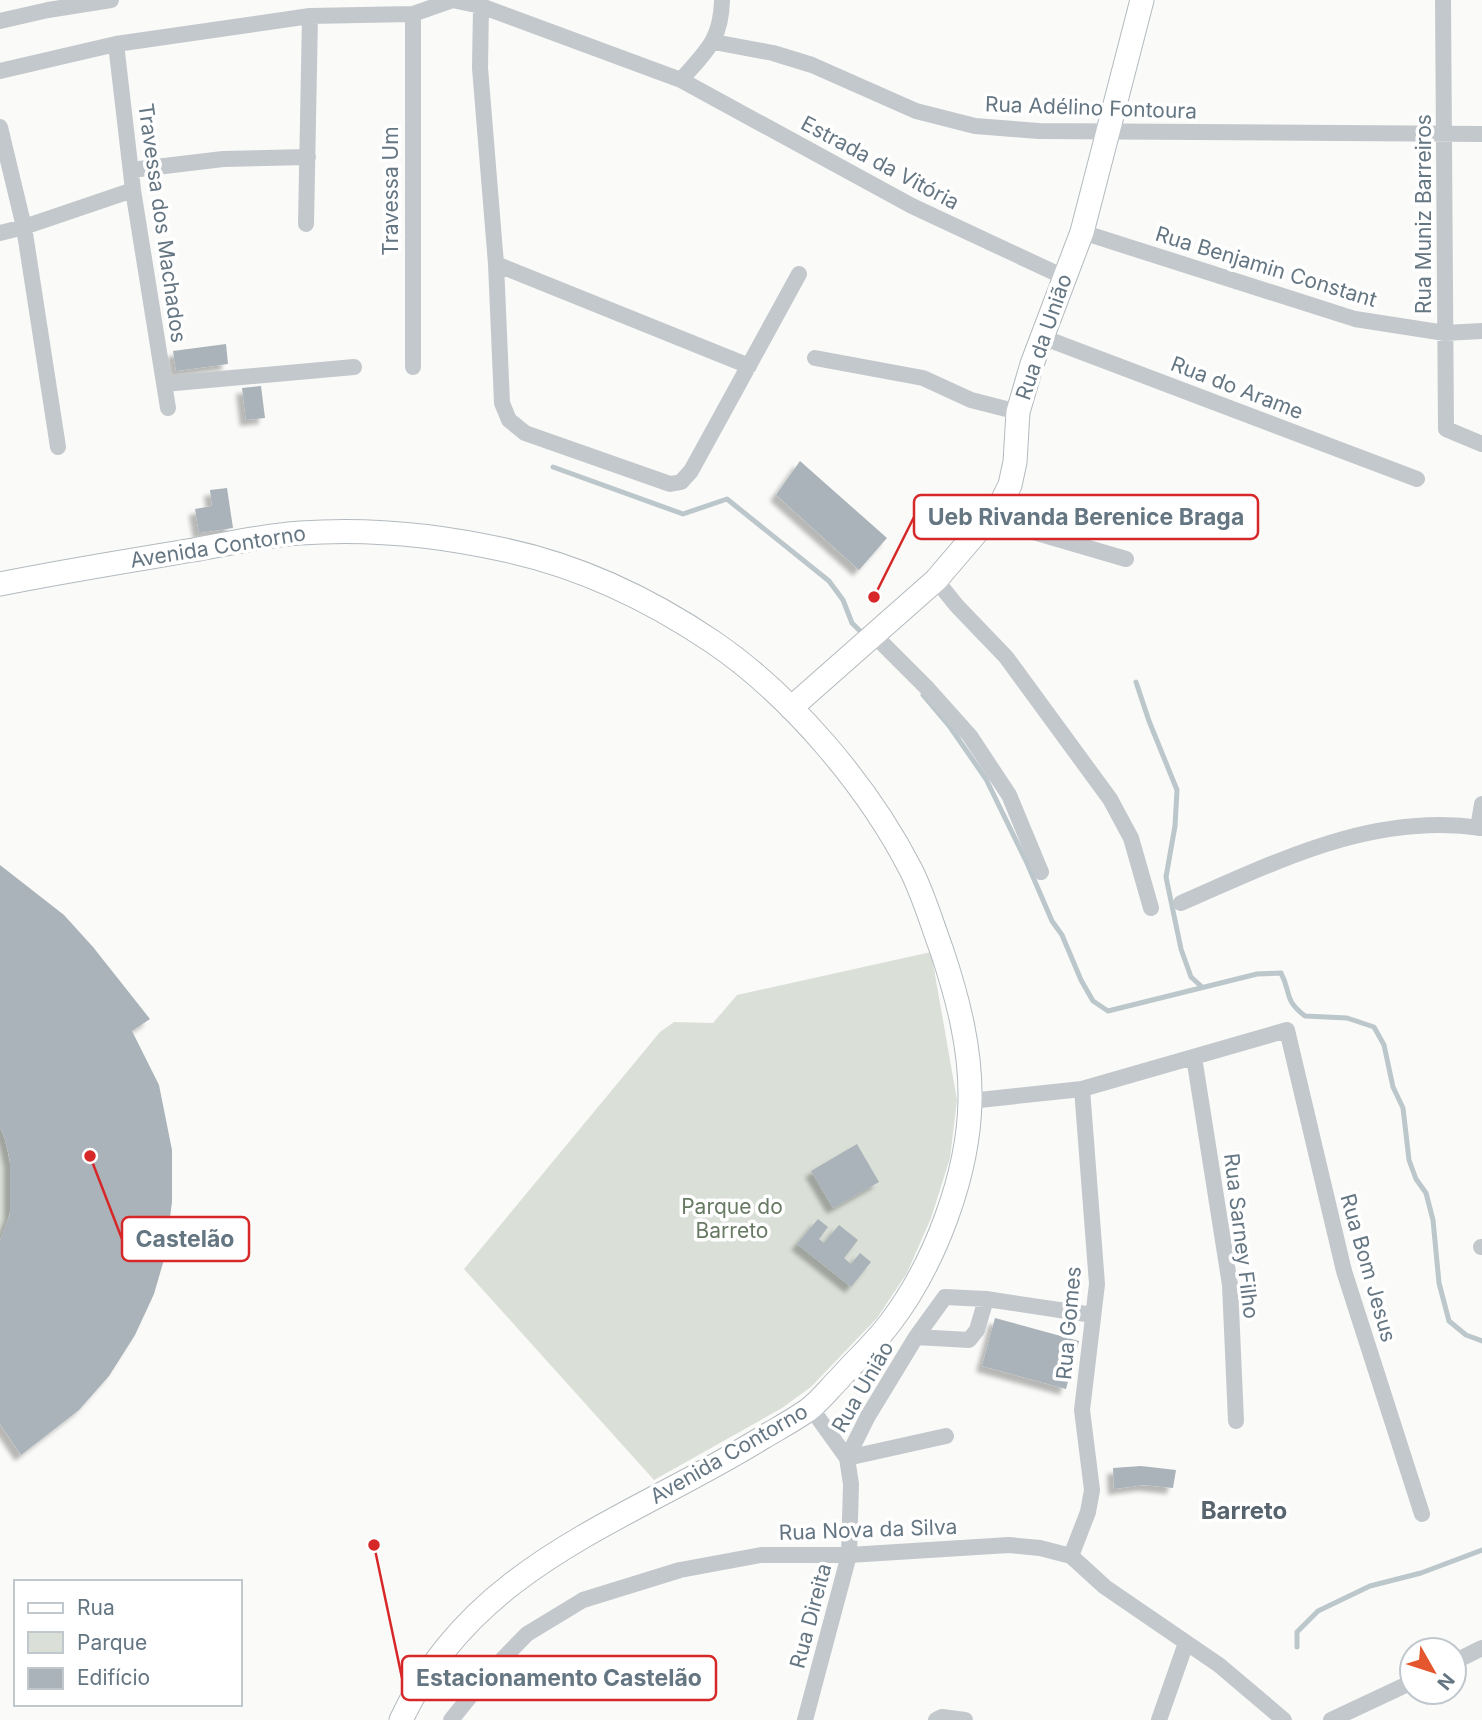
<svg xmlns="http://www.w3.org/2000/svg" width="1482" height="1720" font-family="Inter,sans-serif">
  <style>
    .green { fill: #dadfd7 }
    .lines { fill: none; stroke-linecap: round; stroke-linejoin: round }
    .stream { stroke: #bbc7cb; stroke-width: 5 }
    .building { fill: #aab3b9; filter: url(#shadow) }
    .secondary-casing { stroke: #b3babf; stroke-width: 25 }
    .street { stroke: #c3c8cc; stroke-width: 16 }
    .secondary { stroke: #fff; stroke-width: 23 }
    .labels { text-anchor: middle; stroke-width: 7; stroke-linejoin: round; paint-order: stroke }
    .street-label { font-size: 21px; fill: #657683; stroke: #fff }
    .park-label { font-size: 21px; fill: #687a64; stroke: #fff }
    .quarter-label { font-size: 24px; font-weight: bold; fill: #57646e; stroke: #fff }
    .leader { fill: none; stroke: #d62828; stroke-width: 2.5 }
    .callout-dot { fill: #d62828; stroke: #fff; stroke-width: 2.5 }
    .callout { fill: #fff; stroke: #d62828; stroke-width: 2.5 }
    .callout-label { font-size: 23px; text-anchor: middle; font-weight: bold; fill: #657683 }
  </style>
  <defs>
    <filter id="shadow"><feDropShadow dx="-6" dy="6" stdDeviation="2" flood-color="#0004"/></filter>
  </defs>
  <rect width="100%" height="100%" fill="#fafaf8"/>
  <path class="green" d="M 931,952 L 957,1100 L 950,1158 L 931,1218 L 907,1273 L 877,1318 L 811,1387 L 782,1408 L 654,1480 L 464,1269 L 660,1032 L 674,1022 L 713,1023 L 737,995 Z
    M 0,1127 C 11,1150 14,1189 9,1215 C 8,1224 3,1233 0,1241 Z"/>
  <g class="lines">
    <path class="stream" d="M 553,467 L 683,514 L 727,499 L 829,581 L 843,600 L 852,623 L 864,635
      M 1136,682 L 1149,721 L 1177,790 L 1175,826 L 1166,877 L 1181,949 L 1191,977 L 1202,987
      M 923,695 L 950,727 L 986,779 L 1027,863 L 1052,921 L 1062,935 L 1081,980 L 1093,1001 L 1108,1011 L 1257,974 L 1281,973 C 1292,994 1283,999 1305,1016 L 1347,1018 L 1374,1027 L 1384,1045 L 1393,1087 L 1403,1108 L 1409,1160 L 1416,1179 L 1426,1193 L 1433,1220 L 1439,1283 L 1449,1321 L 1466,1335 L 1482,1341
      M 1297,1647 L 1297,1632 L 1318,1611 L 1370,1586 L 1421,1573 L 1482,1550"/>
  </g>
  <path class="building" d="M 226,344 L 228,364 L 176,371 L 173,351 Z
    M 261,386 L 265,418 L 246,420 L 242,388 Z
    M 800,461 L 887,538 L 859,570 L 776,495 Z
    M 227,488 L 233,528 L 199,533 L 195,509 L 212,506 L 210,490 Z
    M 0,865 L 64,915 L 93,947 L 150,1019 L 132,1031 L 159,1085 L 172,1150 L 172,1202 L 165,1256 L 154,1294 L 135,1335 L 109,1376 L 79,1410 L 21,1455 L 0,1424 L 0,1241 L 10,1214 L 10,1161 L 5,1139 L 0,1127 Z
    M 857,1144 L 879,1182 L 833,1208 L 811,1171 Z
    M 818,1219 L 828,1227 L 819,1239 L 824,1243 L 839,1225 L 858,1240 L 844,1258 L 851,1264 L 860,1253 L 871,1262 L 851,1287 L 797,1244 Z
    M 995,1318 L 1079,1341 L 1066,1389 L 982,1366 Z
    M 1141,1466 L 1176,1470 L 1173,1488 L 1144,1485 L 1114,1489 L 1113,1468 Z"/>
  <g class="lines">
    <defs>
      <path id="secondary" d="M 0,584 C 64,571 128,561 193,550 C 228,544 265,535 300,533 C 369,528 438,535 505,550 C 579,566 651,600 713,642 C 791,695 868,786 911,870 C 924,896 932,924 942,951 C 958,999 971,1049 970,1100 C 969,1174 935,1264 890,1323 C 875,1343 856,1360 839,1379 C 829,1389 820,1401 808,1410 C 794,1420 777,1429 762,1438 C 626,1522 474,1564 401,1720
        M 791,708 L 936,580 L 1000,505 L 1010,485 L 1015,462 L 1018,412 L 1032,364 L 1082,232 L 1142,0"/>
    </defs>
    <use href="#secondary" class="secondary-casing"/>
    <path class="street" d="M 452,0 L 481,6 L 681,80 L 912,206 L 1064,277
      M 1443,0 L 1446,429 L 1482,444
      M 481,6 L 480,68 L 496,264 L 749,366
      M 413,14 L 413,367
      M 0,21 L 48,10 L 111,0
      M 714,42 L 773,53 L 812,65 L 916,111 L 975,126 L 1039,131 L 1482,134
      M 116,44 L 133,190 L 168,408
      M 0,71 L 116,44 L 310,16 L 413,14 L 453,0
      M 681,80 C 706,51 721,41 722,0
      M 0,127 L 24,227 L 58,447
      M 131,170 L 223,159 L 308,157
      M 306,224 L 310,16
      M 1082,232 L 1355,319 L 1445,333 L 1482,331
      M 0,233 L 24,227 L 133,190
      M 496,264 L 502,403 L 509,420 L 525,433 L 670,484 L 681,482 L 691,471 L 799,274
      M 1042,337 L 1417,479
      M 815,358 L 923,378 L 971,400 L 1018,412
      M 164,384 L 354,367
      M 989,519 L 1126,559
      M 936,580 L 957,606 L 1006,657 L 1110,799 L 1131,838 L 1151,908
      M 874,635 L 928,689 L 970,736 L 1009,795 L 1041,872
      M 1478,828 L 1482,804
      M 1181,903 C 1278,861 1373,812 1482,828
      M 1194,1057 L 1230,1285 L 1236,1421
      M 970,1101 L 1082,1089 L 1287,1030 L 1344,1271 L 1422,1514
      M 1481,1247 L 1482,1247
      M 916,1337 L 969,1340 L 977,1330 L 986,1299
      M 847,1458 L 868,1416 L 916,1337 L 945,1297 L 986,1299 L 1093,1315
      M 847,1458 L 946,1436
      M 1071,1556 L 1088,1512 L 1092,1490 L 1082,1410 L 1097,1284 L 1082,1089
      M 1454,1662 L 1482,1648
      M 451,1720 L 489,1673 L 527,1634 L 583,1600 L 680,1570 L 761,1555 L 849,1555 L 1009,1545 L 1040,1548 L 1071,1556 L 1105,1587 L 1219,1665 L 1284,1720
      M 805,1720 L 849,1555 L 851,1484 L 847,1458 L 811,1408
      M 936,1720 L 942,1717 L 965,1720
      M 1159,1720 L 1186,1643
      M 1331,1720 L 1412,1682"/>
    <use href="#secondary" class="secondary"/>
  </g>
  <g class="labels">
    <g class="street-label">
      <text transform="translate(1091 108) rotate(2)" y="7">Rua Adélino Fontoura</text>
      <text transform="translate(880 163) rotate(28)" y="7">Estrada da Vitória</text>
      <text transform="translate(391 191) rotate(-90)" y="7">Travessa Um</text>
      <text transform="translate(1424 214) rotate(-90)" y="7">Rua Muniz Barreiros</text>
      <text transform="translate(162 223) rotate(82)" y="7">Travessa dos Machados</text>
      <text transform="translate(1266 267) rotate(17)" y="7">Rua Benjamin Constant</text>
      <text transform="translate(1044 337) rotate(-71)" y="7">Rua da União</text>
      <text transform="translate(1237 388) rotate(21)" y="7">Rua do Arame</text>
      <text transform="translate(218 547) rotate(-9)" y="7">Avenida Contorno</text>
      <text transform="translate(1241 1236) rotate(83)" y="7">Rua Sarney Filho</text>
      <text transform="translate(1368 1268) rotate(74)" y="7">Rua Bom Jesus</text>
      <text transform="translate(1069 1323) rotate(-85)" y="7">Rua Gomes</text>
      <text transform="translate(863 1387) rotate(-60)" y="7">Rua União</text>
      <text transform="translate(729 1454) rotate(-30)" y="7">Avenida Contorno</text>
      <text transform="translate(868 1530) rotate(-2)" y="7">Rua Nova da Silva</text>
      <text transform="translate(811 1616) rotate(-75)" y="7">Rua Direita</text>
    </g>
    <g class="park-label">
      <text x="732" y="1214">Parque do<tspan x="732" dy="24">Barreto</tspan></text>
    </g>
    <g class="quarter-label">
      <text x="1244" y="1519">Barreto</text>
    </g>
  </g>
  <path class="leader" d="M874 597L914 517M90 1156L122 1239M374 1545L402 1678"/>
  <g class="callout-dot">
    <circle cx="874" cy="597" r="7"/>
    <circle cx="90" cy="1156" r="7"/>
    <circle cx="374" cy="1545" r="7"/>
  </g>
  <g class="callout">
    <rect x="914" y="495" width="344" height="44" rx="7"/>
    <rect x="122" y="1217" width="127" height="44" rx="7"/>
    <rect x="402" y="1656" width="314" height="44" rx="7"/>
  </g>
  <g class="callout-label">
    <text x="1086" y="525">Ueb Rivanda Berenice Braga</text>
    <text x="185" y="1247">Castelão</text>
    <text x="559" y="1686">Estacionamento Castelão</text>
  </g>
  <rect x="14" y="1580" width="228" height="126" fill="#ffffff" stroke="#c1c8cd" stroke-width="2"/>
  <rect x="28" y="1603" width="35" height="10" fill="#ffffff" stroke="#c1c8cd" stroke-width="2"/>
  <text x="77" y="1615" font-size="21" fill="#657683">Rua</text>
  <rect x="28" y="1632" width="35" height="21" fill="#dadfd7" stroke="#c1c8cd" stroke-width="2"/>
  <text x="77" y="1650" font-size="21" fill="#657683">Parque</text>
  <rect x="28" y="1668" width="35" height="21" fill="#aab3b9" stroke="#c1c8cd" stroke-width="2"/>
  <text x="77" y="1685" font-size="21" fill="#657683">Edifício</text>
  <g transform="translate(1433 1671) rotate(129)"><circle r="33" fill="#ffffff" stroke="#c1c8cd" stroke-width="2"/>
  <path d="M0-5L12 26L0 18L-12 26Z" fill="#e4572e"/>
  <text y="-10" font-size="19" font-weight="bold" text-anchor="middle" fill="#657683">N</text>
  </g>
</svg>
